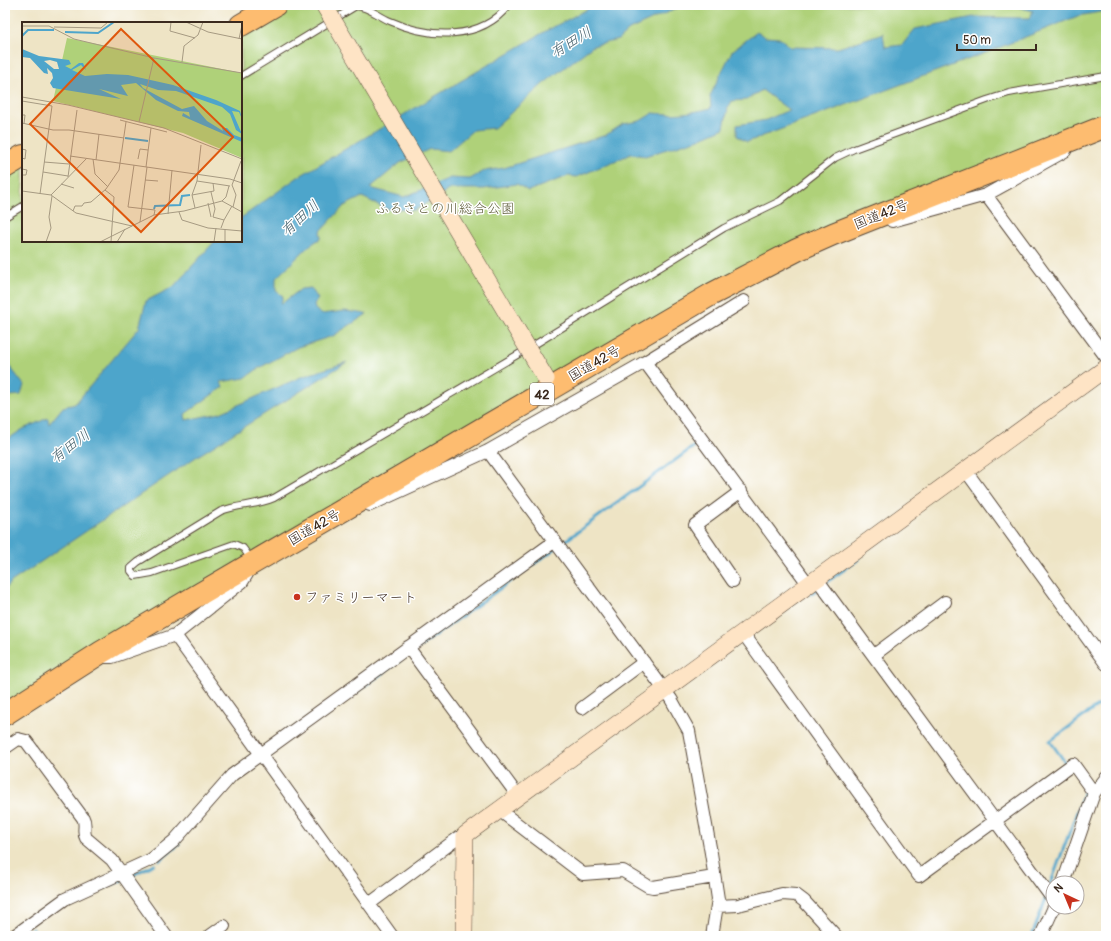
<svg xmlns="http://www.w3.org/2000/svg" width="1111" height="941" font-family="Pangolin,'Klee One',sans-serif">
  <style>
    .green { fill: #afd179; stroke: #757e4c }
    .water { fill: #4ea5cb; stroke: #446874 }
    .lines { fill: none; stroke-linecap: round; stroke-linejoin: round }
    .stream { stroke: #4ea5cb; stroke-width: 3 }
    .lane-casing { stroke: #564637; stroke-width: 8 }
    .street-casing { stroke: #564637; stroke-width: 14 }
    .secondary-casing { stroke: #564637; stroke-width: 18 }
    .highway-casing { stroke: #564637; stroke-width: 24 }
    .lane { stroke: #fff; stroke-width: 6 }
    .street { stroke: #fff; stroke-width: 12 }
    .secondary { stroke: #fee4c5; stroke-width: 17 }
    .highway { stroke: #fdbc6f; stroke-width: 22 }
    .secondary-bridge-casing { stroke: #564637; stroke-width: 18; stroke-linecap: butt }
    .secondary-bridge { stroke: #fee4c5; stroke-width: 17 }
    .poi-dot { fill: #c8321e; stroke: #fff; stroke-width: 1.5 }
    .labels { text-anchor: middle; stroke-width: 3; stroke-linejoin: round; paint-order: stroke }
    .shield { fill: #fff; stroke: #766a62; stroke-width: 1 }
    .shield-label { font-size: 13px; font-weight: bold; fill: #3b2a1e }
    .park-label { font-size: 14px; fill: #5e5c39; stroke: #fff }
    .street-label { font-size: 14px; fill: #3b2a1e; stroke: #fff }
    .poi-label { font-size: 14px; fill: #3b2a1e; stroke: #fff; text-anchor: start }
    .water-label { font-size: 15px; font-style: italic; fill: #44616c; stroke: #fff }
    .inset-river { fill: none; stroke: #4ea5cb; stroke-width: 2 }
    .inset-road { fill: none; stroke: #a69a82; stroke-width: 1 }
    .view { fill: #df570d; fill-opacity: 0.15; stroke: #df570d; stroke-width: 2 }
    .inset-edge { fill: none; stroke: #3b2a1e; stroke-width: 2 }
  </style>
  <rect width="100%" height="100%" fill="#fff"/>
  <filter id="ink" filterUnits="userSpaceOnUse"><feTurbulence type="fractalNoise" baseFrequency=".025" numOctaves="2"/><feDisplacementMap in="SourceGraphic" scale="8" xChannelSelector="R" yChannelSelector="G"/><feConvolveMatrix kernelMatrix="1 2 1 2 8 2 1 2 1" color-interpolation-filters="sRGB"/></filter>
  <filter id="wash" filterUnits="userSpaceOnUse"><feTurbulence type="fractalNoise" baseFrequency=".012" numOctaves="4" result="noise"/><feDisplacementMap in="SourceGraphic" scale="16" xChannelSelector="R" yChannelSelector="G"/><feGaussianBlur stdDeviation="0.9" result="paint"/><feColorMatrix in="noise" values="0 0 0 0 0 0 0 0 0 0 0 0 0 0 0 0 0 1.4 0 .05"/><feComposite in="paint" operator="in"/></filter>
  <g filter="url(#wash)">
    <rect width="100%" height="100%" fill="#eee4c5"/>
    <path class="green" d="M 290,5 L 1106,5 L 1106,123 L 835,229 L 5,709 L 5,173 L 23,162 L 23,241 L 241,241 L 241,34 Z"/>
    <path class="water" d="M 595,5 L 684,5 L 629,30 L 618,40 L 593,46 L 543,84 L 494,128 L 473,130 L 449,151 L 430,149 L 400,163 L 370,188 L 404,197 L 450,178 L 470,179 L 484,171 L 504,168 L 606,135 L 623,124 L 640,121 L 653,113 C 673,115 692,113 711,108 L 710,96 L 732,51 L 757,32 L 765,37 L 780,38 L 790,47 L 838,48 L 883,33 L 885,47 L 902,45 L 915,29 L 973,17 L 1029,18 L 1033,11 L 1010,5 L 1106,5 L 1106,11 L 1078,16 L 988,52 L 747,142 L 737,136 L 737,125 L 766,120 L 789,110 L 762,90 L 746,100 L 732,101 L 728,108 L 724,128 L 699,139 L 645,156 L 631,154 L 577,177 L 568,176 L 528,191 L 517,184 L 484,189 L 450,189 L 415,210 L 387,209 L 362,197 L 344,206 L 320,232 L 321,238 L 309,246 L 276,278 L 276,291 L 283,296 L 281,304 L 301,289 L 311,288 L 318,299 L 314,304 L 315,309 L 321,314 L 345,311 L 367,314 L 333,336 L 298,347 L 259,368 L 245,378 L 221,382 L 223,387 L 185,414 L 186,420 L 220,413 L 301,377 L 347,362 L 196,457 L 11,582 L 5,590 L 5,441 L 23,429 L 48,418 L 49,424 L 63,407 L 75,404 L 139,328 L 146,301 L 173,287 L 215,241 L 241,241 L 241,218 L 298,177 L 544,32 Z
      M 8,364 L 24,385 L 21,395 L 9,396 L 5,394 L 5,366 Z"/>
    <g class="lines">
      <path class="stream" d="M 561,544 L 700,442
        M 824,584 L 859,559
        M 809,592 L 811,594 L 820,587
        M 415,650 L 556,548
        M 335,707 L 410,653
        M 1067,765 L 1050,741 L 1106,700
        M 160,860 L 179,844
        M 129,877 L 154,864
        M 103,888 L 122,880
        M 1049,888 L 1085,790 L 1084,789
        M 24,936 L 33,929
        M 1032,936 L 1047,896"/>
    </g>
  </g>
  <g filter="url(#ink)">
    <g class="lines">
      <defs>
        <path id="lane" d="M 241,76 L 356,6 C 369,7 378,16 390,21 C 428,38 480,42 509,5
          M 5,217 L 23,206
          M 251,559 L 243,548 L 234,544 L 152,573 L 135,576 L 131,571 L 131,568 L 138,562 L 221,511 C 239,504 256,506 274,498 L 534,345 L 724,228 L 780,201 L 835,158 L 854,149 L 987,100 L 1009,93 L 1106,76"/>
        <path id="street" d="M 986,195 L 1106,357
          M 892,221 L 986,195 L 1065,151
          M 645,362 L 809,585
          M 488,451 L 671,699 L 689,731 L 711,853 L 718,899 L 712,936
          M 966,471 L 1106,664
          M 370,505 L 488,451 L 645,362 L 744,301
          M 817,579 L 1049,894 L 1053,895
          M 733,581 L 695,525 L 741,491
          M 743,633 L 919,876 L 1073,764 L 1094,793
          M 175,635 L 392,936
          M 408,647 L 518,796
          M 874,655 L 945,602
          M 104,657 L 112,657 L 175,635 L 242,582 L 247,574 L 244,567
          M 582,708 L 644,662
          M 5,748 L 18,739 L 26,741 L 83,818 C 87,825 82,831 86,838 L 112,860 L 166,936
          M 499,810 L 583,874 L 623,871 L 648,886 L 653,887 L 714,877
          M 1063,883 L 1094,793 L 1106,778
          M 369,904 L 458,838 L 465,835
          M 717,906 L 738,905 L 782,894 L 796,895 L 804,901 L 836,936
          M 14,936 L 65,899 L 152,859 L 174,841 L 232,775 L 555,541
          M 210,936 L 224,926
          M 1041,936 L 1054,907"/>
        <path id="secondary" d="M 464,936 L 465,835 L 1106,368"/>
        <path id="highway" d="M 241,25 L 275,5
          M 5,167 L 23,156
          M 5,714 L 100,653 L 164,615 L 712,294 L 797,250 L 833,234 L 1106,126"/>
      </defs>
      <use href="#lane" class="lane-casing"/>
      <use href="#street" class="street-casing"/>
      <use href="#secondary" class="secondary-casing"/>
      <use href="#highway" class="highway-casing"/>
      <use href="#lane" class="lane"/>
      <use href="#street" class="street"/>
      <use href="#secondary" class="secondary"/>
      <use href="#highway" class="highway"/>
      <defs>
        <path id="secondary-bridge" d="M 324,5 L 546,379"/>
      </defs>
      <use href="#secondary-bridge" class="secondary-bridge-casing"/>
      <use href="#secondary-bridge" class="secondary-bridge"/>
    </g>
  </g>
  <circle class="poi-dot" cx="297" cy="597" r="4"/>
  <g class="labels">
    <rect class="shield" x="530" y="383" width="24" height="22" rx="3"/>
    <g class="shield-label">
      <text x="542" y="399">42</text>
    </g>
    <g class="park-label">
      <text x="445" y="213">ふるさとの川総合公園</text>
    </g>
    <g class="street-label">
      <text transform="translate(881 214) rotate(-22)" y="5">国道42号</text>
      <text transform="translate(594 363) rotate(-30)" y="5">国道42号</text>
      <text transform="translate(314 527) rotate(-30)" y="5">国道42号</text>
    </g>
    <g class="poi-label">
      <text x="305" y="602">ファミリーマート</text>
    </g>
    <g class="water-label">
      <text transform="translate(571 42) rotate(-31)" y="5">有田川</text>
      <text transform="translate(300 218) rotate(-42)" y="5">有田川</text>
      <text transform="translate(70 446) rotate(-37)" y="5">有田川</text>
    </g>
  </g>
  <g transform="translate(22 22)">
    <rect width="220" height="220" fill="#eee4c5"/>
    <path d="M 45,16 L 220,51 L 220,136 L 161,111 L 31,79 Z" fill="#afd179"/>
    <path d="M 0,27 L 17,34 L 47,38 L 49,42 L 43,44 L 49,47 L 57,41 L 61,41 L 64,48 L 59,43 L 50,48 L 63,54 L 85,52 L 106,53 L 151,63 L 194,78 L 218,89 L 220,97 L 217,90 L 210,89 L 220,112 L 214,108 L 208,92 L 200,85 L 154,69 L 136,68 L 118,62 L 121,66 L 160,87 L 172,84 L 185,99 L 201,109 L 200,106 L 205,106 L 212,113 L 220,116 L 220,120 L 160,94 L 161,91 L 168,95 L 167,90 L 156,89 L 134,78 L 114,61 L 99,63 L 106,74 L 77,67 L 99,77 L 31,66 L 28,61 L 31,56 L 30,51 L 25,46 L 26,52 L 22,51 L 8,36 L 0,35 ZM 28,38 L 35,40 L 37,47 L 32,47 L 22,39 Z" fill="#4ea5cb" fill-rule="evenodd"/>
    <path class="inset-river" d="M 43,10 L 76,11 L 92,0M 0,14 L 6,8 L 32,8M 103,116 L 126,119M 132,187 L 133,184 L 158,183 L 160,174 L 168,173"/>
    <path class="inset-road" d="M 149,0 L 148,9 L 173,16M 164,0 L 186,10 L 220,17M 0,4 L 27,4 L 52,17 L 132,36 L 220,51M 32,5 L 79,6 L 86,0M 217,17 L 220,3M 160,40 L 162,24 L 176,13 L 181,0M 0,75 L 46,83 L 142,106 L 220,137M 0,79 L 30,84 L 18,172M 0,93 L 3,93 L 2,102M 98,98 L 145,110M 117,100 L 132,36M 0,101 L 31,108 L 47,108 L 102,116M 0,127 L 4,128 L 3,137 L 0,136M 48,134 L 208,157 L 220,161M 71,137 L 73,152 L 86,165M 116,137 L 118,127 L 126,128M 74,138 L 77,112M 22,140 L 47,142M 112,143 L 106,185 L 133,188 L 132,193M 124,145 L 129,106M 0,147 L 5,148 L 4,153 L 0,153M 21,150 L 46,154M 46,155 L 55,88M 123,158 L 136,159M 175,159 L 208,164M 39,162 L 52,166M 83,168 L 92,175 L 89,220M 0,169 L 29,173 L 54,191 L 110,204M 189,170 L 193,187 L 191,195 L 202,198 L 199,206M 29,173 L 65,136M 170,173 L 192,169 L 191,161M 200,179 L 220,190M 186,181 L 189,195M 211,185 L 214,173 L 210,163 L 219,139M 173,186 L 170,173 L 175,159 L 179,123M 51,189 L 53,184 L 60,184 L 62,181 L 69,180 L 84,167 L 97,148 L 104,100M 157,190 L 160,198 L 186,206 L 220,209M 146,192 L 150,148M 202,198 L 210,184M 118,200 L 125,145M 24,220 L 29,206 L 27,195 L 30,174M 78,220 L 132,193 L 162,189 L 200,179 L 204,175 L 207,164M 95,220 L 103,207M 192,220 L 194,206M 203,220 L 203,207"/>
    <path class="view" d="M 99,7 L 211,115 L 119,210 L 8,102 Z"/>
    <rect width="220" height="220" class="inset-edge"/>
  </g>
  <rect width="1111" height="941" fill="none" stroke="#fff" stroke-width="20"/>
  <g transform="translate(1065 895) rotate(316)"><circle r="19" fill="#ffffff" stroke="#b1aaa5"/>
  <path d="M0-3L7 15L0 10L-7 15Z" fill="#c8321e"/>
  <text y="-6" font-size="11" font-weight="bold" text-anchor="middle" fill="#3b2a1e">N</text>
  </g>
  <path d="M957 44v6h79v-6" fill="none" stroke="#3b2a1e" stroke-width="2"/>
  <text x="963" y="44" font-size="12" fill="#3b2a1e" stroke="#ffffff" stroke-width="3" paint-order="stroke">50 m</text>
</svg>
